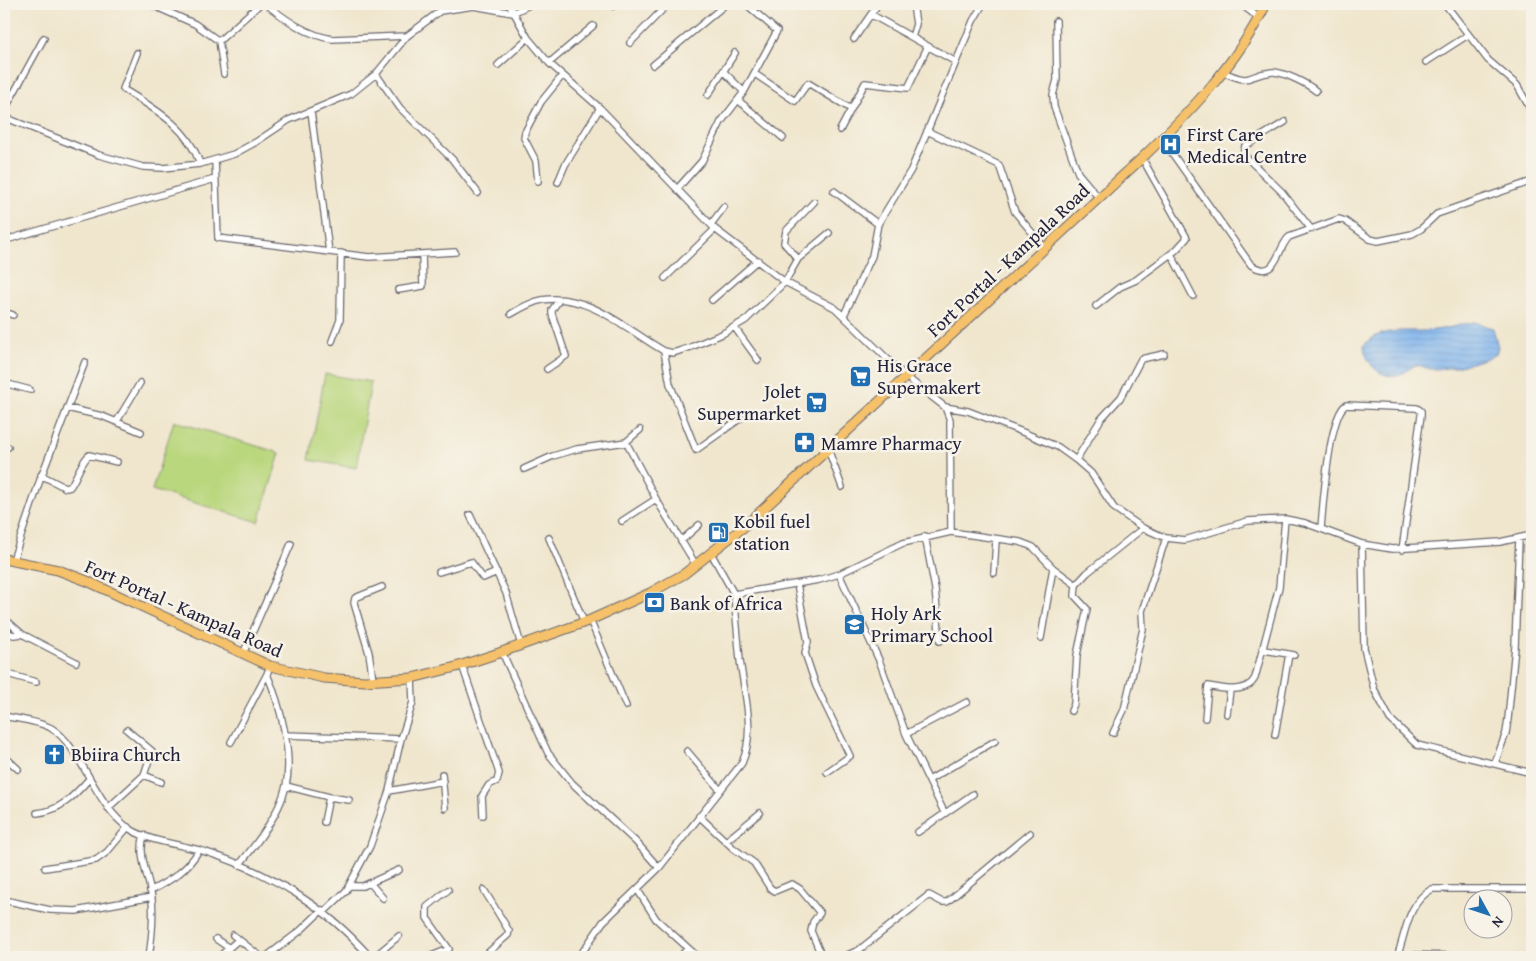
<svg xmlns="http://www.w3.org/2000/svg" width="1536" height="961" viewBox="0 0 1536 961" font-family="'Gentium Book Plus',serif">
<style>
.park{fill:#b9d77d;stroke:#6e7c5c}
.water{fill:url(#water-rules);stroke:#516b94}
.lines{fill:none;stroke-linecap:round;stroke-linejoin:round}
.street-casing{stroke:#6a676e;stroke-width:8}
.primary-casing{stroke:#6a676e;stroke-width:11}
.street{stroke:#fff;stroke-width:5.5}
.primary{stroke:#f5c16b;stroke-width:9}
.labels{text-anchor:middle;stroke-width:5;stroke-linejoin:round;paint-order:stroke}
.poi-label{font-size:19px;fill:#22223b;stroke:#f7f3e8;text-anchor:start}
.street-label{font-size:19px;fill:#22223b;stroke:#f7f3e8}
</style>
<defs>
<pattern id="water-rules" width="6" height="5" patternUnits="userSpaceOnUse" patternTransform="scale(1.25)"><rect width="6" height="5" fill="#80b4ed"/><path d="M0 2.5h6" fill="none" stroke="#6e9acc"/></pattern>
</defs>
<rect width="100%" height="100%" fill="#f7f3e8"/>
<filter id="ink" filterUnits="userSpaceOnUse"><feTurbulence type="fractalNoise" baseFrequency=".02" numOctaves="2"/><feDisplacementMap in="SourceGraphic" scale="10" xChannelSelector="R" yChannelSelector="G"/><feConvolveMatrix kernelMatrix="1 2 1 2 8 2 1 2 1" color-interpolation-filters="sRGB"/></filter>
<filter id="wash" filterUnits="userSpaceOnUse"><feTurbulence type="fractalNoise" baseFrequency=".0096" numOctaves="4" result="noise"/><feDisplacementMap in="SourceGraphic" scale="20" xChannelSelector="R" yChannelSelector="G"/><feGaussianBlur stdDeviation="1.12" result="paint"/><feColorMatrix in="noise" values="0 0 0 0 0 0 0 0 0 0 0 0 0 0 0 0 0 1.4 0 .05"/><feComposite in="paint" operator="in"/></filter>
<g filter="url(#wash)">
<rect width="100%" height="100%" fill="#f0e6cd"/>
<!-- park -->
<path class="park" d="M325,374L371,382L356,468L309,460Z
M174,421L280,453L259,522L152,490Z"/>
<!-- water -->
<path class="water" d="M1474,322L1493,328L1498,347L1496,354C1476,363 1454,369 1432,369C1426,369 1422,366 1418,365C1412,365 1408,370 1404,373C1384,383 1365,365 1364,345C1384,324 1410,334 1435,330C1448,329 1461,324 1474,322Z"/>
</g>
<g filter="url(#ink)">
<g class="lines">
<defs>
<path id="street" d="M150,4L195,24L219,41L260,4
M266,4C286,20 307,35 332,39L407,36
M509,4L528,38L549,63L600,108L715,229L785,282L835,308L905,376L945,407L968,411L1020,431L1058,447L1076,460L1091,473L1114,508L1143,528L1166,538L1185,540L1248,521L1285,519L1305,523L1362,544L1392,549L1500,542L1532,535
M611,4L613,6
M1241,4L1259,18
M1445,4L1488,60L1517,85L1532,112
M872,15L956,62
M1056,21L1057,80L1053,95L1054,107L1078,173L1099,198
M912,37L916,24L913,5
M854,39L878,4
M219,41L224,74
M630,43L668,4
M137,53L123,89C155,109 188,127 200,164
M1426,62L1468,35
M549,63L593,26
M498,65L528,38
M653,65L726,4
M723,71L744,92
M1223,72C1255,86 1244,75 1272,72C1282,71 1308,84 1316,91
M376,74L400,108L452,159L478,193
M755,74L795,101L808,83L851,109
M708,95L735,53
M739,101L783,138
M4,111L44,38
M311,111L329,252
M4,117L99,155L143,167L163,168L200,164L234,154L256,142L289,120L351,94L376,74L407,36L440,11L474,6L513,13L531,4
M1285,122L1245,146L1243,154L1282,192L1311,229
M840,130L865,83L908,88L928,46
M927,131L999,165L1015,212L1045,248
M1162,139L1251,265C1277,281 1276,250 1289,237L1339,219L1345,221L1370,239L1378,241L1412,234L1421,229L1437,214L1532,181
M215,160L218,238L369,257L455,252
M538,181L536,161L524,138L525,132L541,102L562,76
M558,182L565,165L600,108
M678,188L702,161L721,122L744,92L777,31L746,4
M834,191L878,224
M711,224L724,207
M4,247L6,240L215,179
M1171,254L1193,296
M798,259L784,243L786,231L814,202
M665,278L715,229
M398,290L423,286L422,254
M712,300L758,260
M1096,306L1120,287L1136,280L1176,250L1187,238L1142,158
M4,312L13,315
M511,314C521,308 531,302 542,300C588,292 627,330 664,351L673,353L691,347L722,334L746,320L785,282L798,259L829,233
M844,315L872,256L878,224L911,170L973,21L983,4
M735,328L758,360
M332,341L340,320L341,253
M664,351L670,384L696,450L741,418
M547,369L566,356L552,314V310L559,300
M4,383L30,390
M945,407L950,420L951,532
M67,408L102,416L141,432
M117,421L140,383
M626,442L656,499L696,565
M4,447H8
M828,449L842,487
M1076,460L1101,419L1121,397L1141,359L1164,354
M524,469L553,456L577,449L626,442L640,430
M41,475L66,488L70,487C77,477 80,464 89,455L117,462
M470,515L506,593L521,645
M622,521L656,499
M1321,528C1323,505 1329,415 1346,405L1417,408L1421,411V415L1402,550
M925,536L935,589L940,641
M549,538L584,622
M681,541L699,525
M1362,544L1364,648L1374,689L1390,719L1417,745L1532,773
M712,555L734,594L819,580L839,574L903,543L951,532L1020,542L1033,547L1053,568L1076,585
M13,560L40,480L85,362
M439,572L471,562L483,578L497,572
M994,573L996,540
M839,574L879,660L906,734L944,812
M797,584L808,642L805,653L816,686L850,756L827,772
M4,618L22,634L76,662
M590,620L626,706
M4,632L14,635L22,634
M1041,638L1053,568
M1264,650L1294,655
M502,652L548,753L572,783L636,842L659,868
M243,654L291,544
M462,665L499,773L497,781L489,785L482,796L483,815
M4,673L36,682
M373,680L369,653L354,603L355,598L382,587
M1071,711L1074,704L1077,655L1087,609L1075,596L1076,585L1087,573L1143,528
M1227,714L1230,690
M4,716C18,719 38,721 51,728C82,746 95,807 130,829C152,843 182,844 206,852C269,872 327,907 370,957
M1205,718L1208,686C1222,689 1247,694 1255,678L1279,587L1285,519
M1113,733L1124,710L1143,629L1142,611L1166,538
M906,734L967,702
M286,735L401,739
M1275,735L1289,654
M231,742L267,674
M687,751L720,790
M4,756L18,769
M1495,763L1506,733L1508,719L1515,647L1519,538
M442,774L445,808
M144,775L161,782
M929,780L995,741
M286,786L329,797L349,800
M389,791L443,781
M108,808L144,775L152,751L127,730
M37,813C60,811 74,796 89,779
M699,816L733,848L754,863L770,888L775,891L792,884L800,889L820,913L813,922L811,931L821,955L827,957
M324,822L329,797
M918,832L973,794
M144,835C137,858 150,877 152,900C154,920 152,937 149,957
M726,841L760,813
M239,865C257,843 279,815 286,786C293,753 280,704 267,674L270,666
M45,868L96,860L107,852L128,827
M370,883L383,898
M350,886H363L399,870
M637,889L656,919L698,957
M150,891C171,880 187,871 199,850
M4,900L50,910L76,911L152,897
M324,912L346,891L370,846L389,791L401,739L413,702L412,678
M233,935L261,957
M216,939L229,948
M583,952L589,957
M1398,955L1525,957
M219,957L238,940
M266,957L300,931L322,910
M360,957L365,951
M374,957L399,936
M429,957L449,949L427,918V907L448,890
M483,957L508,935L509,931L484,890
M579,957L603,922L659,868L742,763C756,731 744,693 740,660C738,638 736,616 734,594
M680,957L688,948
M843,957L859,950L929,895L942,902H947L1030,833
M1397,957C1406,933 1407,903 1432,889H1532"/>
<path id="primary" d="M4,559L58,570L87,581L270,666L324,678L365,681L412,678L456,667L502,652L588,621L650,593L684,574L745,526L1142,158C1190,112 1237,64 1266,4"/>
</defs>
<!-- street casing -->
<use href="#street" class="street-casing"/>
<!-- primary casing -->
<use href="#primary" class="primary-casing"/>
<!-- street -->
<use href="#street" class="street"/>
<!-- primary -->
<use href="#primary" class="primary"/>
</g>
</g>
<!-- icons -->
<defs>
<symbol id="hospital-square" viewBox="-11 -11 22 22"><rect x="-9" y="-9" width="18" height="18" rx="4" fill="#1f6fb2" stroke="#f7f3e8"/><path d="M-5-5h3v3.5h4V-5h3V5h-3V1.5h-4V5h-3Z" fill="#fff"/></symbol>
<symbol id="supermarket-square" viewBox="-11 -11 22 22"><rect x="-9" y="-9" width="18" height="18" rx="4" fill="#1f6fb2" stroke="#f7f3e8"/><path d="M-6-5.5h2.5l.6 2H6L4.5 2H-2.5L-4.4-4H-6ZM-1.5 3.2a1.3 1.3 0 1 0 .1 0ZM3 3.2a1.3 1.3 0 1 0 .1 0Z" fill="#fff"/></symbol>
<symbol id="pharmacy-square" viewBox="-11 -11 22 22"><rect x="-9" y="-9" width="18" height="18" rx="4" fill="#1f6fb2" stroke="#f7f3e8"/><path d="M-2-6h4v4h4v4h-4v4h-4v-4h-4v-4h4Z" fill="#fff"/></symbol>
<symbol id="fuel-square" viewBox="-11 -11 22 22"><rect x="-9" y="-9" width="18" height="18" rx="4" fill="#1f6fb2" stroke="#f7f3e8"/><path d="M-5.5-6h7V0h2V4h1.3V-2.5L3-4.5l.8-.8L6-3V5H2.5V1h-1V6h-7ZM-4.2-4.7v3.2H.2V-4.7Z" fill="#fff"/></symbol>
<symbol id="bank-square" viewBox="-11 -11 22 22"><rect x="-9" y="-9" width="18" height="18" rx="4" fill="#1f6fb2" stroke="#f7f3e8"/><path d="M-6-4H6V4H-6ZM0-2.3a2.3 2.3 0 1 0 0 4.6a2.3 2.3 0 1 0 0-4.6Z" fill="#fff"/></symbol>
<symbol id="school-square" viewBox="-11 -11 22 22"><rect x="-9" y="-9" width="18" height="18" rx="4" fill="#1f6fb2" stroke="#f7f3e8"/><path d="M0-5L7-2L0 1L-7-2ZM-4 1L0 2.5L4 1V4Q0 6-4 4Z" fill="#fff"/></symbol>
<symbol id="church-square" viewBox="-11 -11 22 22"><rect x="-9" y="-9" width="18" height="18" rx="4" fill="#1f6fb2" stroke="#f7f3e8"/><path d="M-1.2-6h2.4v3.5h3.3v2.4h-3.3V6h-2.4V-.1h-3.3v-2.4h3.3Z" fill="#fff"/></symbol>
</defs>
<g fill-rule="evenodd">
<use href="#hospital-square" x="1158" y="132" width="25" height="25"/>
<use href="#supermarket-square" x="848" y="364" width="25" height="25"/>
<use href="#supermarket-square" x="804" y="390" width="25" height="25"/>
<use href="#pharmacy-square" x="792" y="430" width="25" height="25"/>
<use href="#fuel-square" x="706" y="520" width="25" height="25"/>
<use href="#bank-square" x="642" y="590" width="25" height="25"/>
<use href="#school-square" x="842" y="612" width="25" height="25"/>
<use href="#church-square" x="42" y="742" width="25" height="25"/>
</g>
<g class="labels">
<!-- poi labels -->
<g class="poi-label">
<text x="1187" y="141">First Care<tspan x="1187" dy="22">Medical Centre</tspan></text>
<text x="877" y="372">His Grace<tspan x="877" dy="22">Supermakert</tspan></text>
<text x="801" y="398" text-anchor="end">Jolet<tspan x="801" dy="22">Supermarket</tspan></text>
<text x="821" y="450">Mamre Pharmacy</text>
<text x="734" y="528">Kobil fuel<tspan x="734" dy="22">station</tspan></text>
<text x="670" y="610">Bank of Africa</text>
<text x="871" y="620">Holy Ark<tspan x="871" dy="22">Primary School</tspan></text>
<text x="71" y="761">Bbiira Church</text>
</g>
<!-- street labels -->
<g class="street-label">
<text transform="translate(1008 260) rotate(-43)" y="7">Fort Portal - Kampala Road</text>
<text transform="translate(184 608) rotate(24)" y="7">Fort Portal - Kampala Road</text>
</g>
</g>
<!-- margin -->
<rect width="1536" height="961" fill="none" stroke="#f7f3e8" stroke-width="20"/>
<!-- north arrow -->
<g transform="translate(1488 914) rotate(130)"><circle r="24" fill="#f7f3e8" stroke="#a29fa3"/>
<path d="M0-4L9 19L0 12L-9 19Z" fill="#1f6fb2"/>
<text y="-8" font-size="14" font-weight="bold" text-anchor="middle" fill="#22223b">N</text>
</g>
</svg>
